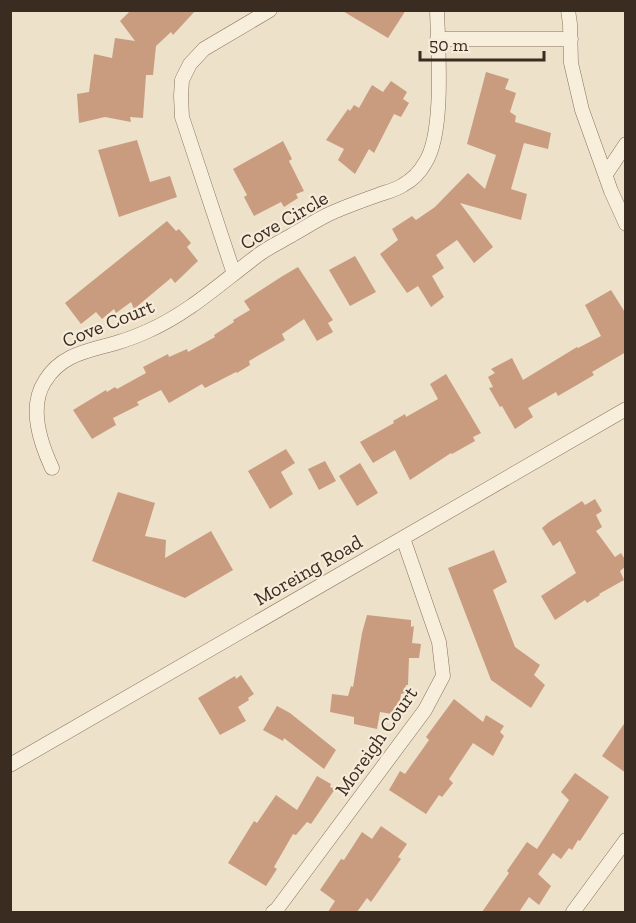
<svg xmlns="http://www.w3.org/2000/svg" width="636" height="923" viewBox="0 0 636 923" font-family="'Zilla Slab',serif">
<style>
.building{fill:#c99c80}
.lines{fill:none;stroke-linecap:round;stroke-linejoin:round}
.minor-casing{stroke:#89735e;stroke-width:15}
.minor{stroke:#f8eedc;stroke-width:14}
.labels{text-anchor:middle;stroke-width:4.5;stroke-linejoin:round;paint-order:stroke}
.street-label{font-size:20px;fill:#3a2c21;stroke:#f5ebd8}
</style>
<rect width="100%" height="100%" fill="#ede1c9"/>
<!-- building -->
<path class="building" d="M131,10H196L173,35L171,32L156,46L153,75H146L143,118L130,117L131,122L105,117L79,123L77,94L89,92L94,54L112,58L115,38L135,41L120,21Z
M341,10H406L388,38Z
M486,72L509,79L505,89L516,93L510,112L516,116L515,122L551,133L548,149L524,143L511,189L527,194L521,220L460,203L493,247L474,263L457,240L436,255L444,268L432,276L444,297L431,307L418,286L407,293L380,254L398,240L392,229L412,216L416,220L435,207L468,173L485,189L496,155L467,144Z
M391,81L407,92L403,99L409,103L401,117L394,114L374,153L369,149L355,174L338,160L344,149L326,140L348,109L350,111L354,105L359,108L372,85L383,92Z
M137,140L150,182L170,176L177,197L119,217L98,150Z
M283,141L292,159L289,161L304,191L296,194L298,198L284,207L281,202L254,216L244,197L247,195L233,169Z
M167,221L176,231L179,229L191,243L187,247L198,261L175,283L171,278L134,309L131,302L116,313L114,309L102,319L96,312L81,324L65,303Z
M355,256L376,292L350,306L329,270Z
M298,267L333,320L328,323L333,332L317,341L304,319L282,334L285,340L249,361L250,365L237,373L236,372L205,388L202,384L169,403L161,390L137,402L139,405L113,418L116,425L92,439L73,410L106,390L107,392L115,387L117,389L146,373L143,367L168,354L169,357L187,349L188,352L215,337L214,335L234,322L233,320L250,310L244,301L281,277Z
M611,290L626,314V352L592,372L594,375L558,396L556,392L528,408L533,417L515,429L502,406L500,407L489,388L493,387L488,377L495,373L491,369L512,358L523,380L577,347L578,348L601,336L585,305Z
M446,374L481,433L473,437L475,441L452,454L451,453L410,480L395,450L373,463L360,442L394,423L393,421L405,414L406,417L438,399L430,384Z
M286,449L295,463L281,472L293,494L270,509L248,471Z
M325,461L336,481L319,490L308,469Z
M360,463L378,493L357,506L339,476Z
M118,492L155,503L145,536L166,540L165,558L211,531L233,570L185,598L92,561Z
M595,499L602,511L596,515L602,527L596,531L615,557L621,553L626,561V566L620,571L624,580L599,594L600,595L587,603L585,600L555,620L541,596L576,573L560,541L553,546L542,528L549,522L582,501L585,505Z
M494,550L507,582L493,590L515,647L540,665L534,675L545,685L531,708L491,680L448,568Z
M367,615L411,620V627L414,626L412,643L421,644L419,658H409L408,685H406L405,693L401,694L398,715L380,712L377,729L354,724V717L330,712L332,694L348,696L351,686L353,687L362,633Z
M241,675L254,694L248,698L249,700L238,707L246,721L220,735L198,698L235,676L236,679Z
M454,699L483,722L486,715L504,726L500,732L504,736L493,756L473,743L449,779L453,783L442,797L439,795L426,814L389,790L400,771L405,774L429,740L426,737Z
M277,706L290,713L336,750L324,769L284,738L283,741L263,730Z
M626,721V773L602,756Z
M575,773L609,797L580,841L578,840L572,850L569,848L561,859L553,853L538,874L551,886L539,905L529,897L519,912H482L509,873L507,871L527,842L537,849L569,800L561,792Z
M317,776L331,784L330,787L335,789L311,824L307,822L296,835L293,834L274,867L277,869L266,886L228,863L254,821L257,823L276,795L297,810Z
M381,826L407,844L398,857L401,859L371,902L367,898L357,912H328L335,901L320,890L341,859L344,860L362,832L372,839Z"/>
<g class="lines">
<defs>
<path id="minor" d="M568,10L570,24L571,63L582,110L611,191L626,224
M437,39H571
M606,174L626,144
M234,274L182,117L181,96L182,80L190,64L204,49L270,10
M52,468C40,442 28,407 45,381C62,353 90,351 119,342C129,339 139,335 148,331C189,313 222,282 257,256C267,248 280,242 292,235C303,229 315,221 327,215C344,207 361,201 378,195C386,192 396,190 403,185C412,180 420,172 425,163C445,133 438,47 437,10
M10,765L626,409
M273,912L277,909L425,710L443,676L439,642L403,538
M573,912L626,840"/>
</defs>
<!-- minor casing -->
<use href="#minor" class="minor-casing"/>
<!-- minor -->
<use href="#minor" class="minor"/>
</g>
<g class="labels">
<!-- street labels -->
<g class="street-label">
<text transform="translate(284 220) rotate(-30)" y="7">Cove Circle</text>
<text transform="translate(108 323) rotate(-22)" y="7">Cove Court</text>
<text transform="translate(308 570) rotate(-30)" y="7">Moreing Road</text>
<text transform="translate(376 741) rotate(-55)" y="7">Moreigh Court</text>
</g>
</g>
<!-- border -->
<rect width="636" height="923" fill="none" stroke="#3a2c21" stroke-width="24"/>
<!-- scale -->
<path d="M420 51v9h124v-9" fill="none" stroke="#3a2c21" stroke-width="3"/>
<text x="429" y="51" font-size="18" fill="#3a2c21" stroke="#f5ebd8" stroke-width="4.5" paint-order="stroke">50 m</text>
</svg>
